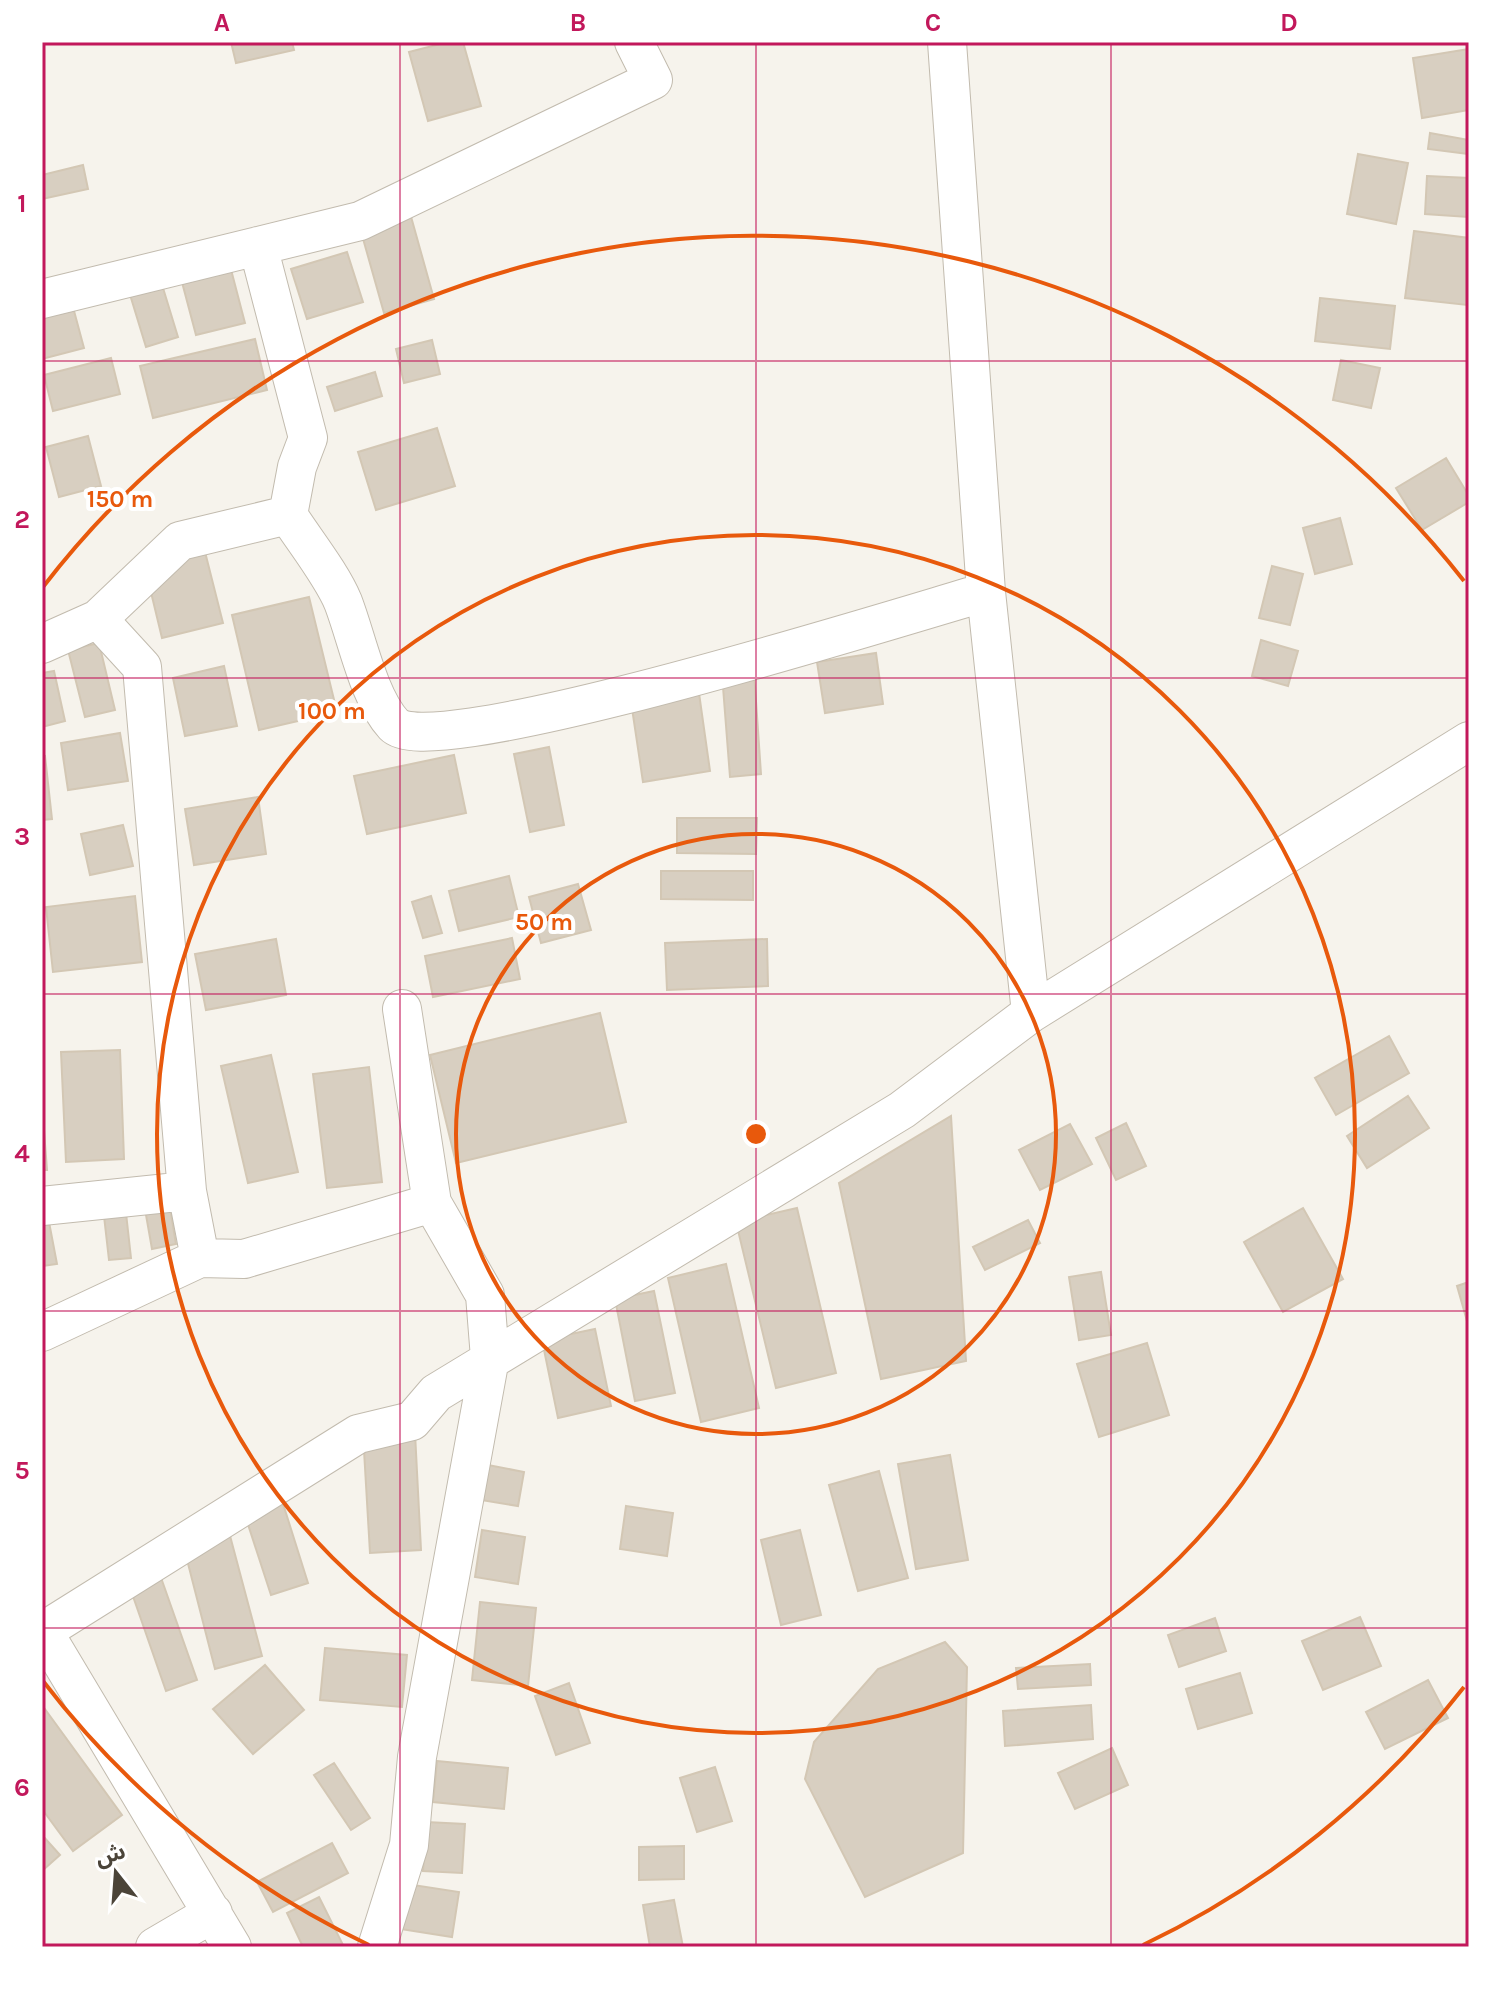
<svg xmlns="http://www.w3.org/2000/svg" width="1511" height="1989" viewBox="0 0 1511 1989" font-family="Karla,'Noto Sans Arabic',sans-serif">
<style>
.building{fill:#d8cfc1;stroke:#d3c7b4;stroke-width:2}
.lines{fill:none;stroke-linecap:round;stroke-linejoin:round}
.minor-casing{stroke:#c2bbae;stroke-width:40}
.minor{stroke:#fff;stroke-width:38}
.grid{fill:none;stroke:#c2185b;stroke-width:2;stroke-opacity:0.55}
.ring{fill:none;stroke:#e8590c;stroke-width:4}
.centre{fill:#e8590c;stroke:#fff;stroke-width:4}
.ring-label{font-size:24px;text-anchor:middle;font-weight:bold;fill:#e8590c;stroke:#fff;stroke-width:8;stroke-linejoin:round;paint-order:stroke}
.neatline{fill:none;stroke:#c2185b;stroke-width:3}
.grid-label{font-size:26px;text-anchor:middle;font-weight:bold;fill:#c2185b}
</style>
<rect width="100%" height="100%" fill="#f6f3ec"/>
<!-- building -->
<path class="building" d="M231,42H292L294,50L236,63Z
M448,42H463L481,106L428,121L409,52Z
M1469,49V110L1422,118L1413,58Z
M1430,133L1469,140V154L1428,149Z
M1358,154L1408,163L1396,224L1347,214Z
M83,165L88,189L42,199V175Z
M1427,176L1469,178L1468,217L1425,214Z
M410,213L434,299L384,313L360,228Z
M1414,231L1469,238L1467,305L1405,298Z
M223,239L245,323L196,335L174,252Z
M347,252L363,302L307,319L291,269Z
M156,265L178,337L146,347L124,275Z
M70,296L84,348L42,359V304Z
M1320,298L1395,306L1390,349L1315,341Z
M255,339L267,390L153,418L140,366Z
M432,340L440,374L404,383L396,349Z
M111,358L120,394L53,411L44,375Z
M1341,360L1380,368L1371,408L1333,400Z
M375,372L382,396L335,411L327,387Z
M437,428L455,486L376,510L358,452Z
M88,436L101,486L59,497L46,447Z
M1446,458L1469,496V502L1422,530L1396,488Z
M1340,518L1352,564L1315,574L1303,528Z
M203,544L223,623L162,638L143,559Z
M1272,566L1303,574L1290,625L1259,618Z
M309,597L337,712L259,730L232,615Z
M1261,640L1298,651L1288,686L1252,676Z
M99,643L115,710L85,717L68,650Z
M876,653L883,704L825,713L817,662Z
M224,666L237,726L185,736L173,678Z
M54,671L65,721L42,727V673Z
M754,672L761,774L730,777L722,674Z
M697,679L710,771L643,782L629,688Z
M120,733L128,781L68,790L61,743Z
M549,747L564,825L530,832L514,754Z
M454,755L466,813L367,834L354,776Z
M45,756L52,819L42,820V757Z
M258,797L266,854L194,865L185,809Z
M677,818H757L756,854L677,853Z
M123,825L133,866L90,875L81,834Z
M661,871H753V900L661,899Z
M509,876L519,917L459,931L449,891Z
M578,884L591,930L541,943L529,897Z
M135,896L142,962L53,972L46,907Z
M431,896L442,933L423,938L412,902Z
M512,938L520,979L433,997L425,956Z
M276,939L286,995L206,1010L195,954Z
M767,939L768,986L667,990L665,943Z
M600,1013L626,1122L456,1163L430,1055Z
M1389,1036L1409,1073L1336,1115L1315,1078Z
M120,1050L124,1159L66,1162L61,1052Z
M271,1055L298,1172L248,1183L221,1066Z
M369,1067L382,1182L327,1188L313,1074Z
M1408,1096L1429,1128L1367,1168L1347,1136Z
M42,1104L47,1170H42Z
M951,1116L966,1361L881,1379L839,1183Z
M1126,1123L1146,1166L1116,1180L1096,1138Z
M1070,1124L1092,1164L1040,1190L1019,1150Z
M167,1189L176,1244L152,1249L142,1192Z
M42,1201H45L57,1264L42,1266Z
M125,1204L131,1258L109,1260L103,1207Z
M797,1208L836,1373L776,1388L736,1222Z
M1303,1208L1343,1279L1283,1312L1244,1242Z
M1028,1220L1040,1243L985,1270L973,1247Z
M726,1264L759,1408L701,1422L668,1278Z
M1101,1272L1111,1335L1079,1340L1069,1277Z
M1469,1282V1328L1457,1286Z
M654,1291L675,1393L635,1401L615,1299Z
M595,1329L611,1406L558,1418L542,1340Z
M1147,1343L1169,1415L1099,1437L1077,1364Z
M414,1413L421,1550L370,1553L362,1416Z
M950,1455L968,1560L916,1569L898,1464Z
M488,1465L524,1472L518,1506L481,1500Z
M879,1471L908,1578L858,1591L829,1485Z
M279,1491L308,1583L271,1595L241,1503Z
M626,1506L673,1513L667,1556L620,1549Z
M482,1530L525,1537L518,1584L475,1577Z
M800,1530L821,1615L781,1625L761,1540Z
M229,1532L262,1656L215,1669L183,1544Z
M159,1572L197,1680L166,1691L128,1582Z
M480,1602L536,1608L528,1686L472,1680Z
M1360,1617L1381,1666L1323,1690L1302,1641Z
M1215,1618L1226,1651L1179,1667L1168,1635Z
M945,1642L967,1667L963,1853L865,1897L805,1779L814,1742L878,1669Z
M325,1648L407,1655L402,1707L320,1700Z
M1090,1664L1091,1685L1018,1689L1016,1668Z
M265,1665L304,1710L253,1754L213,1709Z
M1240,1673L1252,1713L1198,1729L1186,1689Z
M1428,1680L1448,1718L1385,1749L1366,1712Z
M569,1683L590,1743L556,1755L535,1696Z
M42,1705L122,1815L73,1851L42,1809Z
M1091,1705L1093,1739L1005,1746L1003,1711Z
M1112,1748L1128,1785L1075,1809L1058,1773Z
M437,1761L508,1768L504,1809L433,1802Z
M334,1763L370,1818L351,1830L314,1775Z
M715,1767L732,1821L697,1832L680,1778Z
M426,1822L465,1824L462,1873L423,1871Z
M42,1835L60,1855L42,1871Z
M332,1843L348,1873L273,1912L257,1882Z
M684,1846V1879L639,1880V1847Z
M400,1883L459,1892L452,1937L394,1928Z
M319,1897L344,1947H303L287,1913Z
M674,1900L683,1947H650L643,1905Z"/>
<g class="lines">
<defs>
<path id="minor" d="M947,42L986,592
M42,299L360,221L653,80L634,42
M288,515C304,540 332,575 343,602C357,638 368,697 394,725C432,765 912,613 986,592L1031,1013
M98,619L142,667L187,1191L200,1258
M42,644L98,619L180,541L288,515L297,467L308,438L258,246
M42,1206L187,1191
M42,1332L200,1258L244,1259L432,1203
M43,1631L232,1947
M42,1632L358,1434L412,1421L436,1393L902,1110L1031,1013L1469,741
M155,1947L213,1913
M377,1947L409,1845L417,1757L490,1358L485,1295L432,1203L402,1009"/>
</defs>
<!-- minor casing -->
<use href="#minor" class="minor-casing"/>
<!-- minor -->
<use href="#minor" class="minor"/>
</g>
<!-- grid -->
<path class="grid" d="M400,42V1947M756,42V1947M1111,42V1947M42,361H1469M42,678H1469M42,994H1469M42,1311H1469M42,1628H1469"/>
<!-- distance rings -->
<g class="ring">
<circle cx="756" cy="1134" r="300"/>
<circle cx="756" cy="1134" r="599"/>
<path d="M1464 1687A899 899 0 0 1 1143 1945M369 1945A899 899 0 0 1 43 1681M43 587A899 899 0 0 1 1464 581"/>
</g>
<circle cx="756" cy="1134" r="12" class="centre"/>
<g class="ring-label">
<text x="120" y="507">150 m</text>
<text x="332" y="719">100 m</text>
<text x="544" y="930">50 m</text>
</g>
<!-- border -->
<rect width="1511" height="1989" fill="none" stroke="#ffffff" stroke-width="88"/>
<!-- north arrow -->
<g transform="translate(116 1873) rotate(343)" stroke="#ffffff" stroke-width="6" paint-order="stroke">
<path d="M0-6L14 30L0 20L-14 30Z" fill="#4b4439"/>
<text y="-12" font-size="22" font-weight="bold" text-anchor="middle" fill="#4b4439">ش</text>
</g>
<rect x="44" y="44" width="1423" height="1901" class="neatline"/>
<g class="grid-label">
<text x="222" y="31">A</text>
<text x="578" y="31">B</text>
<text x="933" y="31">C</text>
<text x="1289" y="31">D</text>
<text x="22" y="212">1</text>
<text x="22" y="528">2</text>
<text x="22" y="845">3</text>
<text x="22" y="1162">4</text>
<text x="22" y="1479">5</text>
<text x="22" y="1796">6</text>
</g>
</svg>
